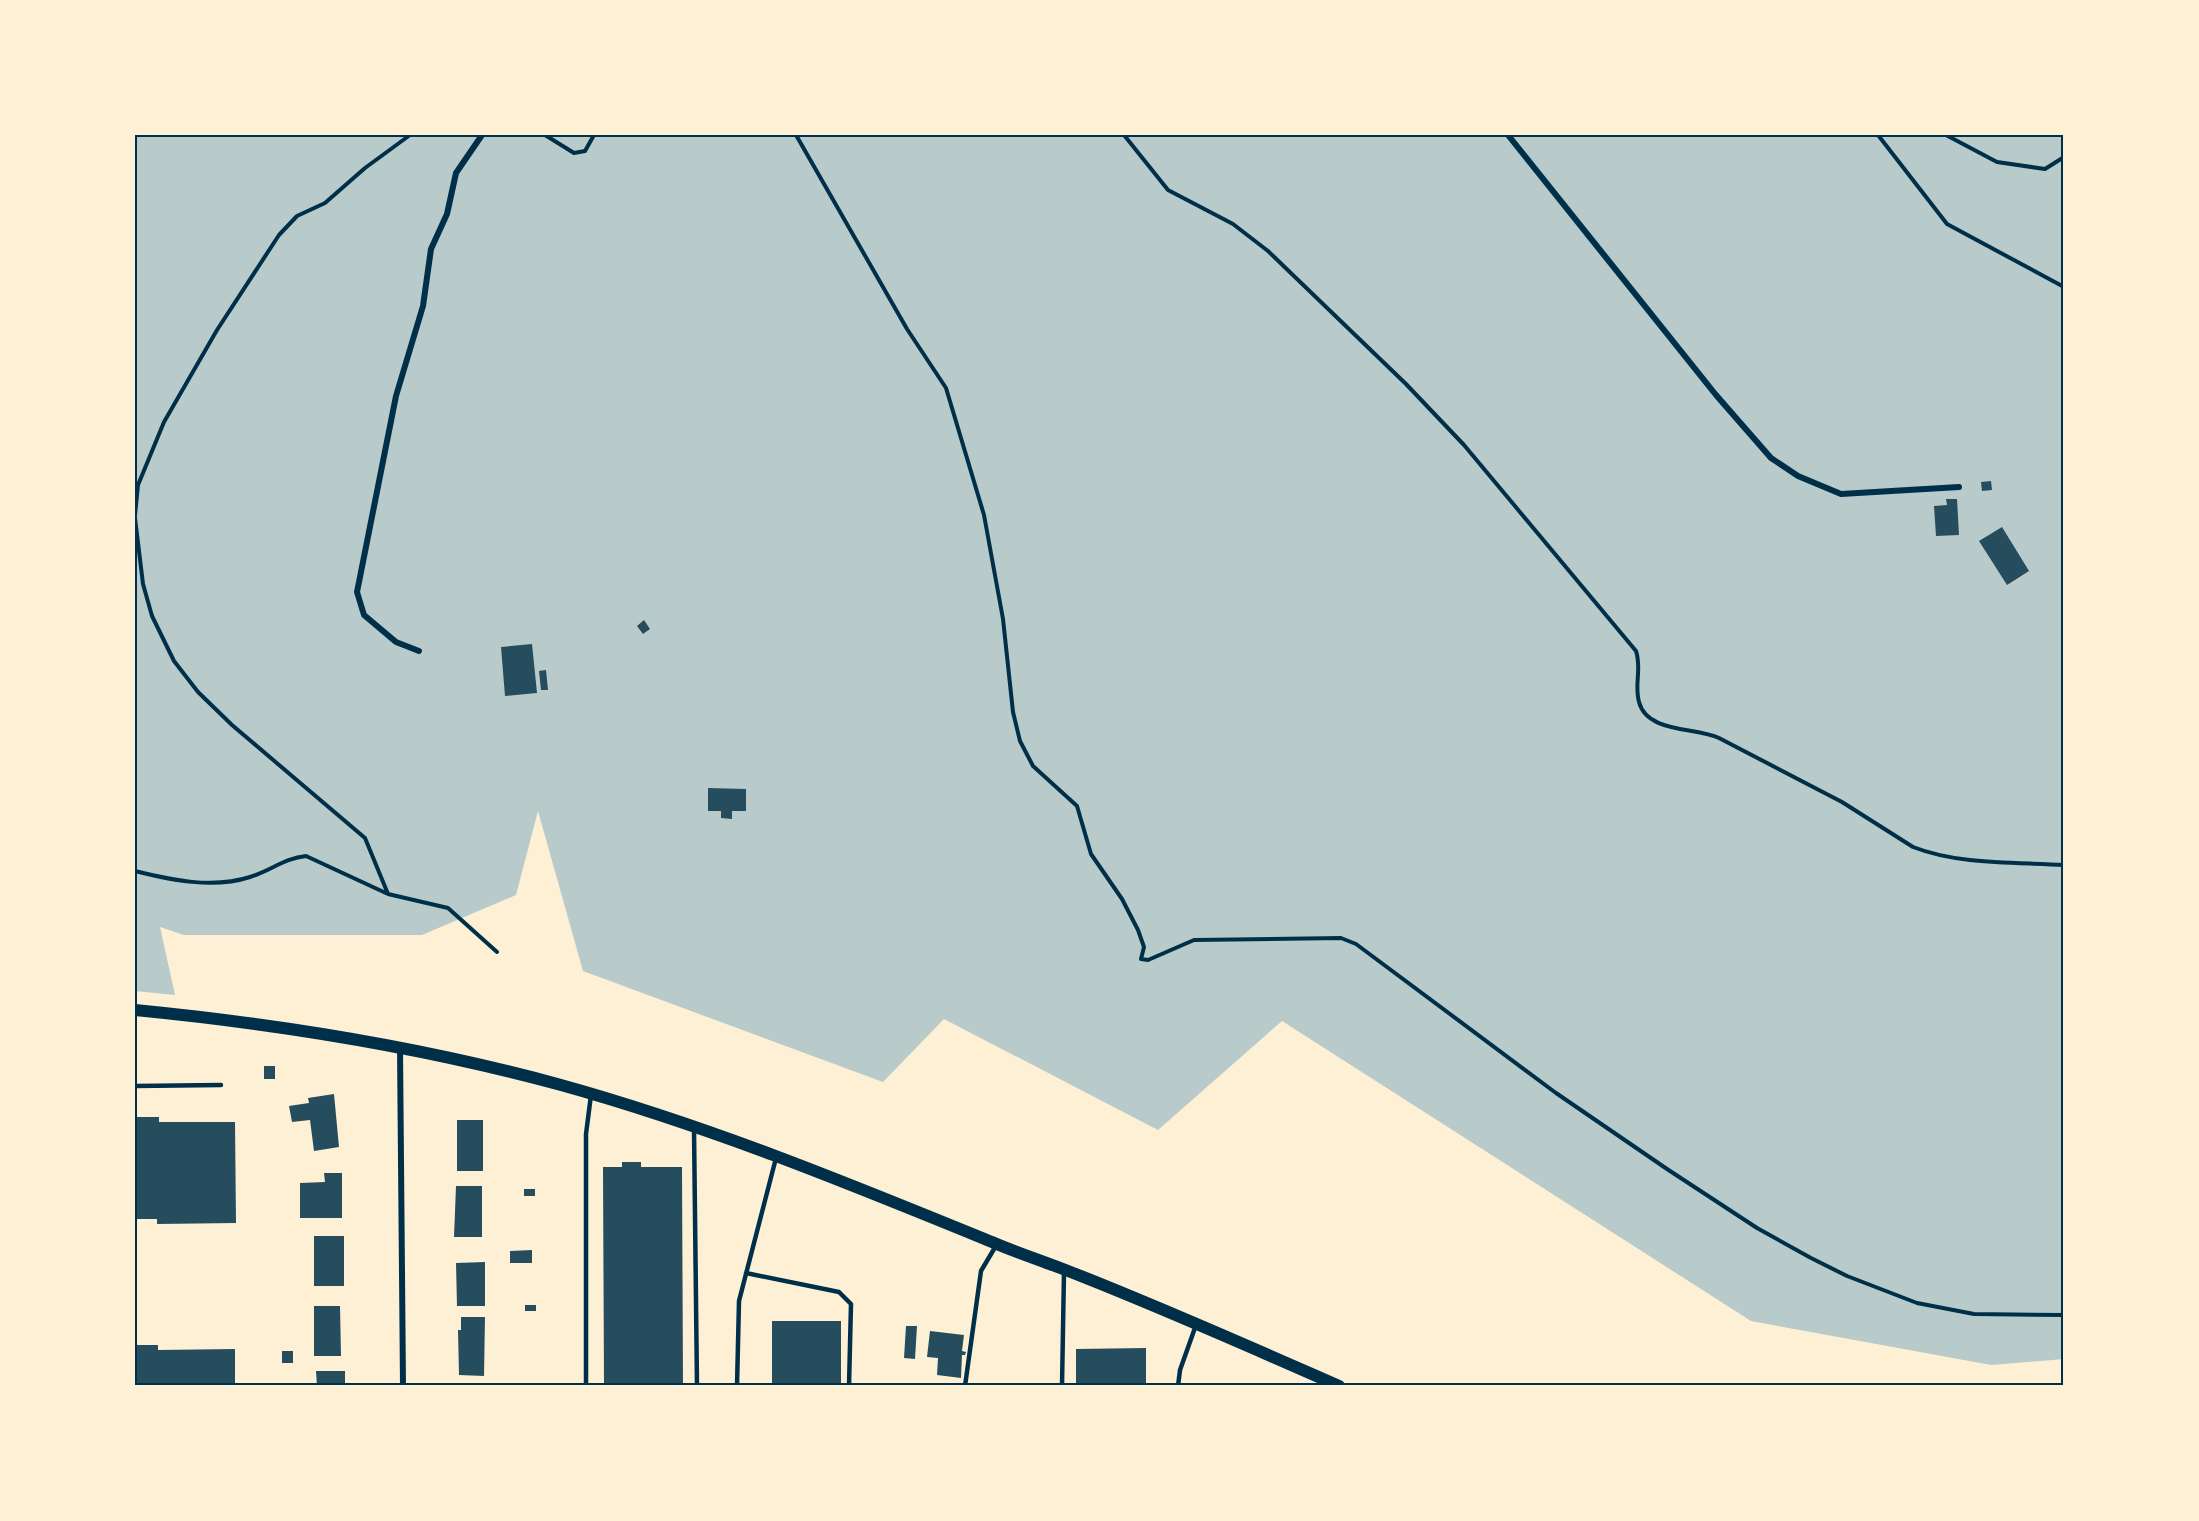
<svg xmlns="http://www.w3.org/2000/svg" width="2199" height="1521" viewBox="0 0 2199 1521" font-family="'Titillium Web',sans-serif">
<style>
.green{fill:#b9caca}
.building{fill:#264d5e}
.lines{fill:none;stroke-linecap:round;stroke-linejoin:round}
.path{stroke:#003049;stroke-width:4}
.service{stroke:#003049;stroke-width:4.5}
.minor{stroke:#003049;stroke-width:6}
.secondary{stroke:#003049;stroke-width:12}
.neatline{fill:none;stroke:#003049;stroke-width:2}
</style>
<rect width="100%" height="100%" fill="#fdf0d5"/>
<!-- green -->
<path class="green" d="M135,135H2064V1359L1991,1365L1751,1321L1282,1021L1158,1130L944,1019L883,1082L583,971L538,811L516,895L422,935H184L160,927L175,995L135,991Z"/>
<!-- building -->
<path class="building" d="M1991,481L1992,490L1982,491L1981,482Z
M1946,499H1957L1959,535L1936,536L1934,506L1947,505Z
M2002,527L2029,571L2007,585L1979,541Z
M644,620L650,629L643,634L637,626Z
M532,644L537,693L505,696L501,647Z
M546,670L548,690H541L539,671Z
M708,788L746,789V811H732V819L721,818V811H708Z
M264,1066H275V1079H264Z
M334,1094L339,1147L314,1151L310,1120L292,1122L289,1106L309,1103L308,1098Z
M135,1117H159V1122H235L236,1223L157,1224V1219H135Z
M457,1120H483V1171H457Z
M622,1162H641V1167H682L683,1386H604L603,1167H622Z
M324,1173H342V1218H300V1183L325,1182Z
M456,1186H482V1237H454Z
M524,1189H535V1196H524Z
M314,1236H344V1286H314Z
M532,1250V1263H510V1251Z
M485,1262V1306H457L456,1263Z
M525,1305H536V1311H525Z
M314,1306H340L341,1356H314Z
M461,1317H485L484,1376L459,1375L458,1330H461Z
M772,1321H841V1386H772Z
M906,1326H917L915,1359L904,1358Z
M930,1331L964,1335L962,1351L966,1352L965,1355H962L961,1378L937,1375L938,1358L927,1357Z
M135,1345H158V1350L235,1349V1386H135Z
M1146,1348V1386H1076V1349Z
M282,1351H293V1363H282Z
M316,1371H345V1386H317Z"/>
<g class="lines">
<!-- path -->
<path class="path" d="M545,135L574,153L585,151L594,135
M796,135L907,329L946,388L984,515L1003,619L1013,712L1020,741L1033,766L1077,806L1091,854L1122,899L1138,930L1144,947L1141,959L1148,960L1194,940L1341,938L1356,944L1556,1093L1667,1169L1757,1228L1811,1258L1847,1276L1917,1303L1974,1314L2064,1315
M1124,135L1168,190L1233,224L1268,251L1406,384L1464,445L1636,651C1642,669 1634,684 1639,702C1647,733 1695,727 1719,738L1842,802L1913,847C1959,865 2015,862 2064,865
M1878,135L1947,224L2064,287
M1946,135L1997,162L2045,169L2064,157
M135,515L138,485L164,422L217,330L279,235L297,216L325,203L365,168L410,135
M135,518L143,584L152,616L174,661L198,692L232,725L365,838L388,894
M135,871C171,880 213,889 250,877C270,871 285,858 306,856L388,894L448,908L497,952"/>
<!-- service -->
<path class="service" d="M135,1086L221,1085
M694,1129L697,1386
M746,1273L839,1292L851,1304L849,1386
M586,1386V1134L591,1095
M737,1386L739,1301L776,1158
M965,1386L981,1271L997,1244
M1062,1386L1064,1272
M1178,1386L1180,1370L1196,1325"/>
<!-- minor -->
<path class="minor" d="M1508,135L1716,395L1771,458L1798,476L1841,494L1959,487
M419,651L396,642L364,615L357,592L396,396L423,306L431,249L447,214L456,173L482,135
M400,1048L403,1386"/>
<!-- secondary -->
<path class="secondary" d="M135,1010C278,1024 422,1047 561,1085C709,1126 850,1184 992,1242C1015,1252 1040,1260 1063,1269C1156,1305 1248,1346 1339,1386"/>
</g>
<!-- border -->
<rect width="2199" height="1521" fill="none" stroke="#fdf0d5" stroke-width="273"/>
<rect x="136" y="136" width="1926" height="1248" class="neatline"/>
</svg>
